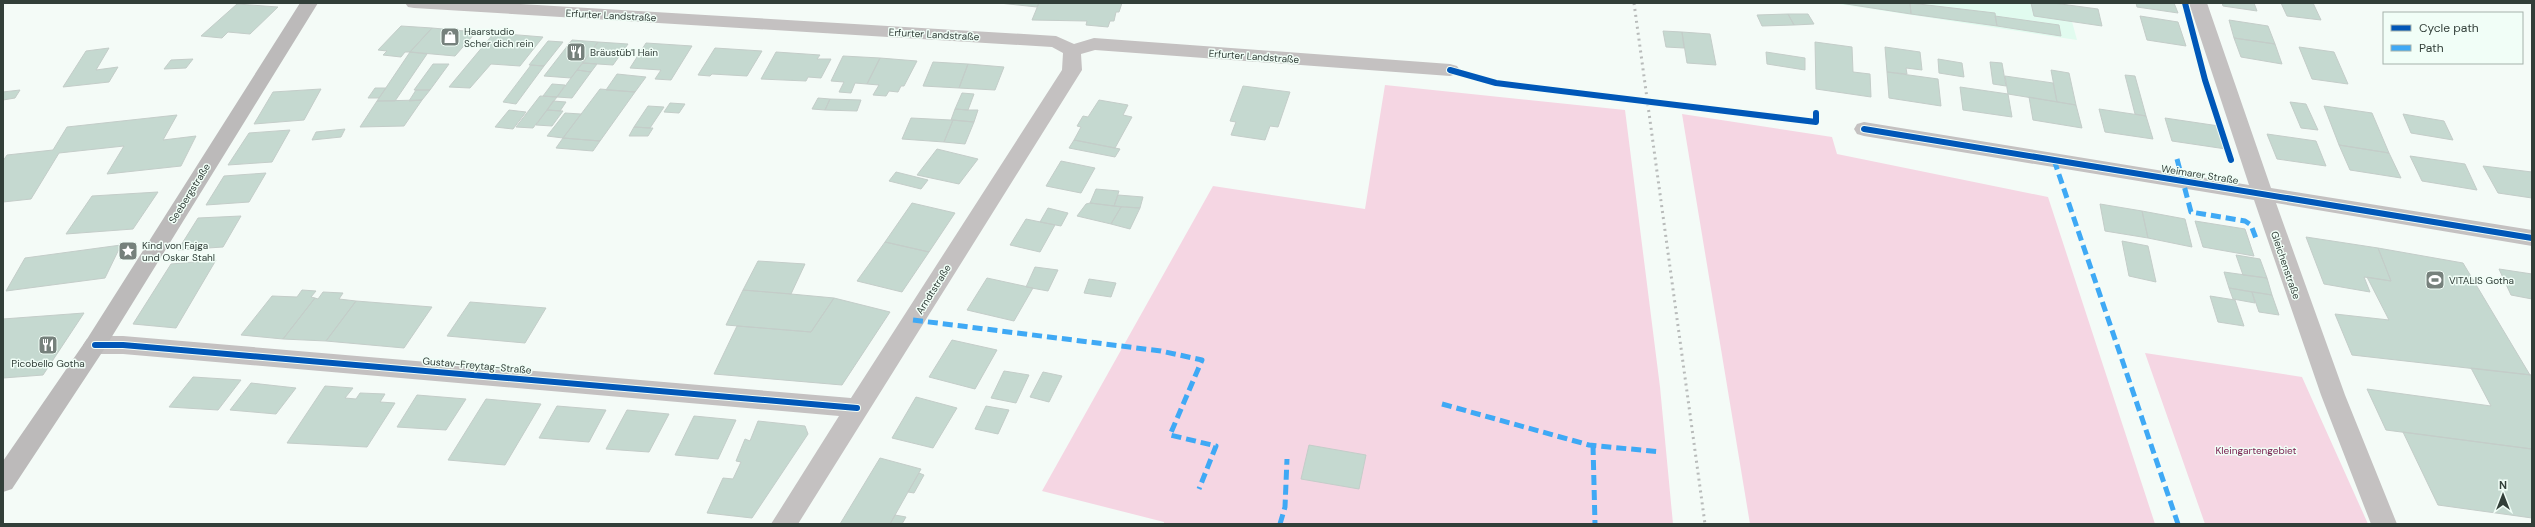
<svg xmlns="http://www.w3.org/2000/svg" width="2535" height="527" viewBox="0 0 2535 527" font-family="'DM Sans',sans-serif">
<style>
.built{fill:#e1fbef}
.green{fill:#f5d6e3}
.building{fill:#c5d9d0;stroke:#c4cdc9}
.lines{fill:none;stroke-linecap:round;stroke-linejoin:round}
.minor{fill:#c4c1c1;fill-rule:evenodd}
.major{fill:#bcbaba;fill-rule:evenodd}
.rail{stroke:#b8bbba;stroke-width:3;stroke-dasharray:2 4;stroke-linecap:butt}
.quiet{stroke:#3fa9f5;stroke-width:5;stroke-dasharray:10 5;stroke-linecap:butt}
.cycleway-casing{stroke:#f1fef7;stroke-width:8}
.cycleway{stroke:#0057b8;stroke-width:6}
.labels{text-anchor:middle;stroke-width:3;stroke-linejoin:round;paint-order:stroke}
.street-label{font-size:10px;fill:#323f39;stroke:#f1fef7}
.poi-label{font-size:10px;fill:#323f39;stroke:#f1fef7;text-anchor:start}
.park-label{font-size:10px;fill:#771d4d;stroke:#f1fef7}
</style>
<rect width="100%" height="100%" fill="#f4fbf7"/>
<!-- built -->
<path class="built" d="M1832,3H2067L2077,40Z"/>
<!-- green -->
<path class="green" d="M1385,85L1625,110L1660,387L1673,524H1164V522L1042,491L1213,186L1365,209Z
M1682,114L1832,137L1837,154L2048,197L2155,524H1750Z
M2145,353L2302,377L2368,524H2205Z"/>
<!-- building -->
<path class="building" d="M999,3H1039L1037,7Z
M1039,3H1122L1119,12H1116L1114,21H1110L1108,27L1086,25L1087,21L1032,20Z
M1910,3L1995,13L1997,26L1911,14Z
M1910,3L1911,14L1840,3Z
M2031,3H2053L2098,9L2102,26L2034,16Z
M2136,3H2174L2178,13L2137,7Z
M2222,3H2254L2257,11L2223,6Z
M2281,3H2313L2321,20L2287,16Z
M237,4L278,7L250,34L228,32L222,38L201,36Z
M1788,14H1808L1814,24L1794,25Z
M1788,14L1794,25L1762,26L1757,15Z
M1995,16L2059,25L2061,36L1997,26Z
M2140,16L2178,22L2186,46L2147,40Z
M2229,20L2268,26L2275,44L2234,38Z
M401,26L432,28L410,52H405L401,57L383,55L387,51L378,50Z
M432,28L476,32L455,56L410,52Z
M1663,31L1682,32L1684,48L1666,47Z
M1682,32L1710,34L1716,65L1687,63Z
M494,33L543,37L520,66L491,64L470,88L449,87Z
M2234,38L2275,44L2282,64L2241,57Z
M572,40L598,42L571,78L544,76Z
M548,41L563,42L544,66L529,65Z
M598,42L628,44L613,65L583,63Z
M1815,42L1852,47L1853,72L1870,74L1871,97L1816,89Z
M646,43L692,46L671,80L655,79L661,70L630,68Z
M1885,47L1920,52L1922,70L1906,68L1907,74L1887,72Z
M2299,47L2334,52L2348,84L2312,79Z
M109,48L96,70L118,67L109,82L63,87L86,51Z
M715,48L762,51L747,76L712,74L710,76L698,75Z
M410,52L427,54L395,101H377Z
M776,52L820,55L817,59H831L821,78L808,77L806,81L761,79Z
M1766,52L1805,58V70L1767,64Z
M843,56L880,58L867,84L855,83L851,93L839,92L844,82L831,81Z
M880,58L917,61L904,86H901L898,92L889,91L886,96L873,95L879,85L867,84Z
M193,59L186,68L164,69L171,60Z
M1938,59L1962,63L1964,77L1939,73Z
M933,62L968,64L959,88L923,86Z
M1990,62L2002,63L2006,86L1993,84Z
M583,63L597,64L591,72L577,70Z
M433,64H449L430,90H414Z
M968,64L1004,67L995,90L959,88Z
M531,65L544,66L516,104L503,102Z
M577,70L591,72L572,98L557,97Z
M2051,70L2069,73L2076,105L2057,102Z
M1887,72L1938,79L1941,106L1889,98Z
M617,74L646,77L635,92L606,90Z
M2125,75L2135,76L2146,116L2135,114Z
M2005,76L2053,83L2057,102L2008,94Z
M552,84L565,85L557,97L543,96Z
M1243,86L1290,92L1278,127L1270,126L1265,140L1231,135L1236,122L1230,121Z
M1960,87L2008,94L2012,117L1963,110Z
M375,88H386L379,98H368Z
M321,89L304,120L254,124L273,92Z
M600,89L635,92L600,141L563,138Z
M20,90L15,98L3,100V92Z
M416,90H430L422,100L409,101Z
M962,93L974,94L968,110L955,109Z
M540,96L557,97L533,128L516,127Z
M2029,97L2076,105L2082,128L2033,120Z
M818,98L830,99L825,110L812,109Z
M830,99L861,100L857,111L825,110Z
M422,100L404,126L360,127L377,101Z
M1099,100L1128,105L1123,115L1132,117L1115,148L1074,140L1081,127L1077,126L1083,116L1088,117Z
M553,101L566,102L560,111L547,110Z
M2290,102L2306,104L2318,130L2301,128Z
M670,103L685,104L679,113L664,112Z
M648,106L664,107L650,128L634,127Z
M2324,106L2372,113L2389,153L2339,145Z
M955,109L968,110H978L974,122L951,120Z
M2099,109L2146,116L2153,139L2105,132Z
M509,110L526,112L513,129L495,127Z
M547,110L563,111L552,126L536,125Z
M565,113L581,114L563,138L547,136Z
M2403,114L2444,121L2453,140L2411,133Z
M177,115L163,140L196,136L181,166L107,174L124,146L59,153L31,199L3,202V161L7,155L53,150L67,127Z
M911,118L951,120H953L944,142L902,139Z
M2165,118L2219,126L2226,149L2172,141Z
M953,120L974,122L965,144L944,142Z
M634,127L650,128H653L648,136H629Z
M345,129L341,137L312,140L316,132Z
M290,130L272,162L228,165L249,133Z
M2267,134L2316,141L2326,166L2277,159Z
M563,138L600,141L593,151L556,148Z
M1074,140L1115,148L1120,149L1115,157L1069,148Z
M2339,145L2389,153L2401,178L2350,170Z
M937,149L978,159L959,184L917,175Z
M2410,156L2465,164L2477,190L2422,181Z
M1061,161L1095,168L1081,193L1046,186Z
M2483,166L2532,172V198L2498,193Z
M896,172L928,180L921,189L889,181Z
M266,173L249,202L206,205L224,176Z
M1096,189L1119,191L1114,206L1090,203Z
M158,192L133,229L66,234L92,196Z
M1118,195L1143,197L1140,208L1114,206Z
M912,203L955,213L929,252L885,242Z
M1090,203L1114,206L1121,207L1111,224L1077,216L1086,204Z
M2100,204L2142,211L2148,238L2105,231Z
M1121,207L1140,208L1130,229L1111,224Z
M1048,208L1068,213L1061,226L1040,222Z
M2142,211L2185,219L2192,247L2148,238Z
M241,216L223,247L178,250L198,218Z
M1026,219L1055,225L1040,252L1010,245Z
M2195,221L2245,229L2254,256L2203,247Z
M2306,237L2378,248L2391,281L2364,277L2370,292L2324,284Z
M2122,241L2148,246L2156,282L2129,276Z
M885,242L929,252L902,292L857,281Z
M121,245L105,278L6,291L25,258Z
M2378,248L2463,263L2530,375L2352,355L2335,314L2389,320L2367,277L2391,281Z
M2236,255L2260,259L2267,278L2243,275Z
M216,260L176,328L133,324L171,264Z
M758,261L805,264L791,294L743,290Z
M1035,267L1058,270L1048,291L1026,287Z
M2499,269L2532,274V299L2511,295Z
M2224,272L2267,278L2272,295L2229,288Z
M987,278L1033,288L1014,321L967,310Z
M1089,279L1116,283L1111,297L1084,293Z
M2229,288L2252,292L2255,303L2233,299Z
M302,290L316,291L311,297L315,298L283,339L241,335L272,296L297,297Z
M743,290L791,294L834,298L811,332L726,325Z
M323,292L343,293L339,299L356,301L326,341L283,339L315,298L318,299Z
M2252,292L2272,295L2279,315L2259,312Z
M2210,296L2235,300L2244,326L2218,322Z
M834,298L890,312L842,385L714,374L737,326L811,332Z
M356,301L432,307L404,348L326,341Z
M470,302L546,308L525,343L447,336Z
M84,313L43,375L3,378V319Z
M952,340L997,350L975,389L929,377Z
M2471,368L2532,375V449L2386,430L2367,389L2491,406Z
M1004,371L1029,375L1016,403L991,398Z
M1043,372L1062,376L1049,402L1030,397Z
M193,377L241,380L218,410L169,407Z
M251,383L296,388L276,414L230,410Z
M325,386L353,388L345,398L356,399L360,393L385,394L380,402L395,403L367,447L287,443Z
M417,395L466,399L446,430L397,427Z
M916,397L957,408L933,448L892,438Z
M486,399L541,404L505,465L448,460Z
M557,406L606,410L589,442L539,438Z
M986,406L1009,410L998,434L975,429Z
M627,410L669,414L649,452L606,449Z
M694,416L736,420L718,459L675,455Z
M758,421L805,426L808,434L752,518L707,513L723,478L733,479L741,462L736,461L745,439L750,441Z
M2403,432L2532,449V518L2438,505Z
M1309,445L1366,455L1359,489L1301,479Z
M880,458L921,469L890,524H840Z
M919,473L924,475L914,493L908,492Z
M895,515L906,517L902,524H890Z"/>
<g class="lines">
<!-- minor -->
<path class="minor" d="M405,3H504L1056,36L1074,44L1094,38L1450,64L1457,66L1460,70L1457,74L1450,76L1095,50L1081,54L1082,70L798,524H771L839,416L123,354H95L87,351L83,345L87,339L95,336H123L851,398L1062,70L1063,53L1052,47L414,8L408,7Z
M2189,3H2207L2271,188L2532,230V246L2276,203L2345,395L2397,524H2371L2321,395L2254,200L1864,136L1857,134L1854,129L1857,124L1864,122L2249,185Z"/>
<!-- major -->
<path class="major" d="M300,3H318L103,351L12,489L3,492V461L87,339Z"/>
<!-- rail -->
<path class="rail" d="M1634,3L1705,524"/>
<!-- quiet -->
<path class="quiet" d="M2177,159L2191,212L2245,221L2251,225L2257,241
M2054,160L2178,524
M913,320L1161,351L1202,360L1170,435L1216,446L1199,489
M1442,404L1589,445L1661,452
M1593,445L1595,524
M1280,524L1285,507L1287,459"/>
<defs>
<path id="cycleway" d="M2185,3L2205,80L2231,160
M1450,70L1496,83L1816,122V113
M1864,129L2532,238
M95,345H123L857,408"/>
</defs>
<!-- cycleway casing -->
<use href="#cycleway" class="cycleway-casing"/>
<!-- cycleway -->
<use href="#cycleway" class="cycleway"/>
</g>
<!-- icons -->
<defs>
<symbol id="shop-square" viewBox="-11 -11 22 22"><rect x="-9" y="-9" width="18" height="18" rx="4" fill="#76817c" stroke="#f1fef7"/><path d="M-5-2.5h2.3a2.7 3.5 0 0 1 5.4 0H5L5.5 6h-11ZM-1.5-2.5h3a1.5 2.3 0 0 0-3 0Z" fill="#fff"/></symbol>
<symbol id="restaurant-square" viewBox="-11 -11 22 22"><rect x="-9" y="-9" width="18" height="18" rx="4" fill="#76817c" stroke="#f1fef7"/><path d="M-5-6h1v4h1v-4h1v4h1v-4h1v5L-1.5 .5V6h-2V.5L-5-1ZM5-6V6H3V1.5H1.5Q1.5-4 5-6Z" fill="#fff"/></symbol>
<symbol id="sight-square" viewBox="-11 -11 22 22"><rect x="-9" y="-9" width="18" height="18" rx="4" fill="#76817c" stroke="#f1fef7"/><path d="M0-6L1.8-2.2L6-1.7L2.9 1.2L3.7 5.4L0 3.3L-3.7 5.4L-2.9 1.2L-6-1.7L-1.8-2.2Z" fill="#fff"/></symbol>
<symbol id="stadium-square" viewBox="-11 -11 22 22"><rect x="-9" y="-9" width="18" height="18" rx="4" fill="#76817c" stroke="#f1fef7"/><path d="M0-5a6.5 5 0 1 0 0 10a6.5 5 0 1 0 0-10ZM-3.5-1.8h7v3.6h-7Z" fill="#fff"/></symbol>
</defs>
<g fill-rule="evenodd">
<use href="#shop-square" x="439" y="26" width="22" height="22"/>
<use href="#restaurant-square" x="565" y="41" width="22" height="22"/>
<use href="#sight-square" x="117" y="240" width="22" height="22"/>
<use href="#stadium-square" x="2424" y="269" width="22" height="22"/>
<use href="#restaurant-square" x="37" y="334" width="22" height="22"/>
</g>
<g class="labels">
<!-- street labels -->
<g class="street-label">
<text transform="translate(611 15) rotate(3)" y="4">Erfurter Landstraße</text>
<text transform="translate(934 34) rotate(3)" y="4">Erfurter Landstraße</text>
<text transform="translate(1254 56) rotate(4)" y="4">Erfurter Landstraße</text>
<text transform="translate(2200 174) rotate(9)" y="4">Weimarer Straße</text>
<text transform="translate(189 193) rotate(-58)" y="4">Seebergstraße</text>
<text transform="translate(2286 265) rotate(71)" y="4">Gleichenstraße</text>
<text transform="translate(933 289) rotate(-58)" y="4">Arndtstraße</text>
<text transform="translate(477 365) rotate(5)" y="4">Gustav-Freytag-Straße</text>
</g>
<!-- poi labels -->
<g class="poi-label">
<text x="464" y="35">Haarstudio<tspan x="464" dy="12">Scher dich rein</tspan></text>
<text x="590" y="56">Bräustüb'l Hain</text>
<text x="142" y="249">Kind von Fajga<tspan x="142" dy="12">und Oskar Stahl</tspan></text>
<text x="2449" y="284">VITALIS Gotha</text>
<text x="48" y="367" text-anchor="middle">Picobello Gotha</text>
</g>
<!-- park labels -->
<g class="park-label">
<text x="2256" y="454">Kleingartengebiet</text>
</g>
</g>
<!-- border -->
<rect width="2535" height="527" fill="none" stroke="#323f39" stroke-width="8"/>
<!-- legend -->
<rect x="2383" y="12" width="140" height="52" fill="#f1fef7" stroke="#a5b2ab"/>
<rect x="2391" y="25" width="20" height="6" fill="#0057b8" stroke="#a5b2ab"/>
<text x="2419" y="32" font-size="12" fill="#323f39">Cycle path</text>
<rect x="2391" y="45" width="20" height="6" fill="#3fa9f5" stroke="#a5b2ab"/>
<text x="2419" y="52" font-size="12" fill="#323f39">Path</text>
<!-- north arrow -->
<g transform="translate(2503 495)" stroke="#f1fef7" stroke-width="3" paint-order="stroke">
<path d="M0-3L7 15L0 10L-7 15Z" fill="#323f39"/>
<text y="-6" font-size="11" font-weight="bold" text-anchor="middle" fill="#323f39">N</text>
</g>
</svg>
